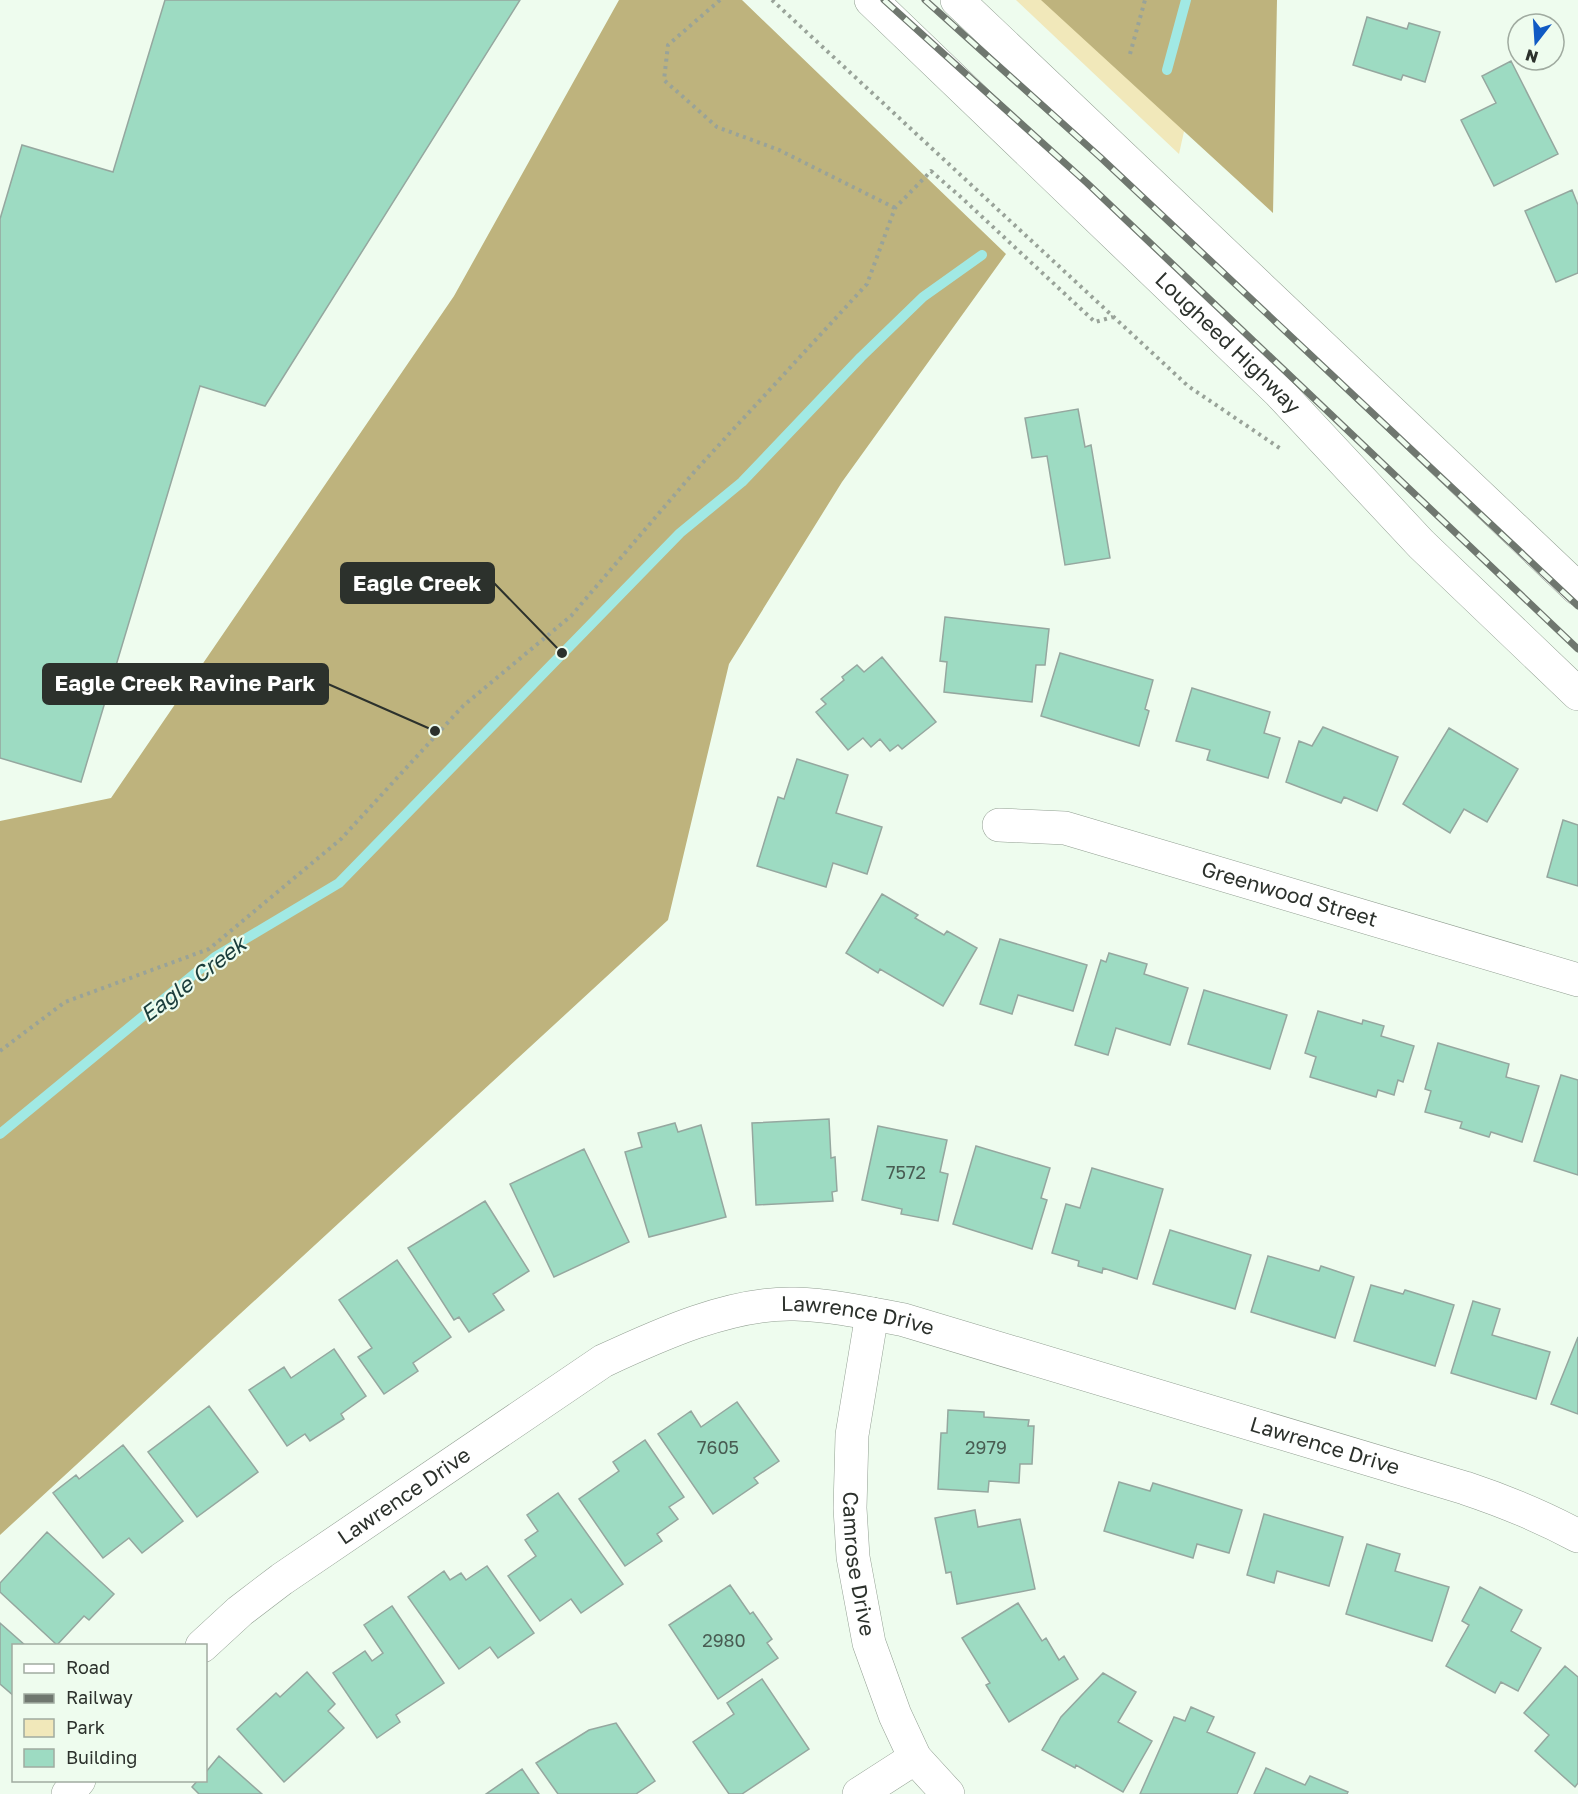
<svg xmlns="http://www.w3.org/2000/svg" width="1578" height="1794" viewBox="0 0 1578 1794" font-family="'Golos Text',sans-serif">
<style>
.green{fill:#f1e8ba}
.forest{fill:#beb37d}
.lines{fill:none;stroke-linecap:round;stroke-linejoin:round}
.stream{stroke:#a1e9e4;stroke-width:10}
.building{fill:#9ddbc2;stroke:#95a79f;stroke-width:1.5}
.minor-casing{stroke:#929f92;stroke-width:34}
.major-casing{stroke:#929f92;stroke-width:34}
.path{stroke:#99a399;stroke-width:4;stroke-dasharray:3 4.5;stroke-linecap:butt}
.minor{stroke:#fff;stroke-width:33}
.major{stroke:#fff;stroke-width:33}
.rail-casing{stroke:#6f776f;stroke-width:7}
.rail{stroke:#eefcee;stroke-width:4.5;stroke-dasharray:14;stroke-linecap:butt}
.labels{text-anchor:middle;stroke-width:4.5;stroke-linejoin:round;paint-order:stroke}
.number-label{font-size:18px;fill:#485c52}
.street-label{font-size:21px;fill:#2c312c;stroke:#eefcee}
.water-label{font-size:22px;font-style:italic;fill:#1a3d3b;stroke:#eefcee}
.leader{fill:none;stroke:#2c312c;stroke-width:2}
.callout-dot{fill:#2c312c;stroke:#eefcee;stroke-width:2}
.callout{fill:#2c312c;stroke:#2c312c;stroke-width:2}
.callout-label{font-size:22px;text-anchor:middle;font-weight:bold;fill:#fff}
</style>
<rect width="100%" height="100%" fill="#eefcee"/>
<!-- green -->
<path class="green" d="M1016,0H1213L1179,154Z"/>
<!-- forest -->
<path class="forest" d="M619,0H742L1006,254L842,482L729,664L668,920L0,1535V821L111,798L454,296Z
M1041,0H1277L1273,213Z"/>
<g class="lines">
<!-- stream -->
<path class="stream" d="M1167,70L1186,0
M0,1134L215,957L339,883L680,533L742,482L861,357L923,297L982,255"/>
</g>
<!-- building -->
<path class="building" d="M165,0H520L265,406L200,386L81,782L0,758V219L22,145L113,172Z
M1367,17L1407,29L1409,23L1440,32L1425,82L1403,75L1401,80L1353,65Z
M1511,61L1558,154L1494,186L1461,120L1496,103L1482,76Z
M1572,190L1578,205V273L1556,282L1525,211Z
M1078,409L1085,447L1091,445L1110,558L1065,565L1047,456L1032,458L1025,418Z
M945,617L1049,629L1045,665H1036L1032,702L944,692L947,662L940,661Z
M1060,653L1153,680L1145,709L1149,711L1139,746L1041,716Z
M882,657L936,722L902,749L898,745L890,751L880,739L871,747L863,738L848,750L816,712L826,704L821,699L844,680L842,677L857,665L864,672Z
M1192,688L1270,712L1264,733L1280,738L1268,778L1207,760L1210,750L1176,741Z
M1323,727L1398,757L1377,811L1344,797L1341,803L1286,782L1299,741L1312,746Z
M1449,728L1518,769L1487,822L1464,809L1450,833L1403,804Z
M797,759L848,775L836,813L882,827L867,874L833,863L826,887L757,866L778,797L784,799Z
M1563,820L1578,825V886L1547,877Z
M882,894L918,915L915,918L944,935L947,931L977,948L943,1006L880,969L878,973L846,953Z
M1000,939L1087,965L1073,1011L1018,995L1012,1014L980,1004Z
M1109,953L1147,964L1144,974L1188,988L1170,1045L1116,1028L1108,1055L1075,1045L1101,960L1106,962Z
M1204,990L1287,1015L1270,1069L1188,1044Z
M1318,1011L1362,1024L1363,1020L1384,1026L1381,1036L1414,1046L1403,1082L1398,1080L1394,1095L1378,1090L1376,1097L1310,1077L1316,1057L1305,1053Z
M1438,1043L1509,1064L1506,1077L1539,1086L1522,1142L1491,1132L1489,1137L1460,1128L1462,1122L1425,1112L1431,1091L1425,1089Z
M1561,1075L1578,1080V1175L1534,1161Z
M829,1119L831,1158L835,1157L837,1191L832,1192L833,1201L756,1205L752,1123Z
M675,1123L678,1132L701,1125L726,1217L649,1237L625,1152L642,1147L638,1133Z
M878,1126L947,1140L940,1172L948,1174L938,1221L901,1214L902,1209L862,1200Z
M976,1146L1050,1168L1041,1198L1047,1200L1032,1249L953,1224Z
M584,1149L629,1242L554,1277L510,1184Z
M1092,1168L1163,1189L1137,1279L1103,1268L1102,1273L1078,1266L1079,1261L1052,1253L1066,1204L1080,1208Z
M485,1201L529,1271L493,1294L504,1310L469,1332L459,1317L454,1320L408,1248Z
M1170,1230L1251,1255L1235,1309L1153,1284Z
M1268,1256L1319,1271L1321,1266L1354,1277L1335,1338L1251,1312Z
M397,1260L451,1337L413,1363L418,1371L384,1394L358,1357L372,1348L339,1300Z
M1371,1285L1403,1294L1405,1290L1454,1305L1435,1366L1354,1341Z
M1473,1301L1500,1309L1492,1335L1550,1352L1536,1399L1451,1373Z
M1578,1337V1414L1551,1404Z
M334,1349L366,1396L341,1414L344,1419L310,1441L305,1434L287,1446L249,1390L284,1367L291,1378Z
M737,1402L779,1461L754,1478L758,1483L713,1514L658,1434L691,1411L701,1427Z
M209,1406L258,1472L197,1517L148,1452Z
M948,1410L984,1412V1417L1029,1420L1028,1426H1034L1032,1464H1020L1019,1483L989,1481L988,1492L938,1489L941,1433H947Z
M645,1440L684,1497L669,1507L678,1519L657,1534L662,1541L625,1566L579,1499L619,1471L613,1462Z
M123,1445L183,1521L142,1553L129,1538L103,1558L53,1493L76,1475L79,1479Z
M1119,1482L1150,1491L1153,1483L1242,1510L1229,1553L1197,1544L1193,1558L1104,1531Z
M558,1493L623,1584L581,1613L571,1599L540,1621L508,1576L536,1556L525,1540L538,1531L527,1515Z
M975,1510L978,1527L1020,1519L1035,1589L957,1604L951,1572L946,1573L935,1518Z
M1264,1514L1343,1537L1329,1586L1277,1571L1274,1583L1247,1575Z
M47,1532L114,1594L89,1620L84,1616L57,1645L0,1592V1583Z
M1367,1544L1400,1554L1395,1571L1449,1587L1432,1641L1346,1614Z
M487,1566L534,1633L498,1658L490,1647L459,1669L408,1597L444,1571L450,1580L461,1573L466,1580Z
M730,1585L750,1614L753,1612L772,1639L767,1643L778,1658L718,1699L669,1625Z
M1480,1587L1522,1610L1511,1631L1541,1648L1518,1691L1501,1682L1495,1693L1446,1666L1469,1625L1462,1621Z
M1018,1603L1042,1641L1046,1638L1059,1660L1064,1656L1078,1679L1009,1722L986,1685L990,1683L962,1638Z
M392,1606L444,1683L396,1715L400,1722L377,1738L333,1673L365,1651L372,1661L383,1653L364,1625Z
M0,1623L26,1646H14V1696L0,1684Z
M1565,1666L1578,1677V1783L1575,1787L1535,1751L1549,1735L1524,1713Z
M307,1672L335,1704L328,1711L344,1728L284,1782L237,1729L276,1693L280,1697Z
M1103,1673L1136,1692L1118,1722L1152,1741L1123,1792L1076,1765L1075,1768L1042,1750L1061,1717Z
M762,1679L809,1749L742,1794H729L693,1742L734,1714L727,1703Z
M1191,1707L1214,1717L1207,1732L1255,1753L1237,1794H1140L1174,1717L1185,1721Z
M616,1723L655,1781L636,1794H558L536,1763L589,1730Z
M219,1756L262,1794H199L192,1787L198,1780H206V1772Z
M1266,1768L1305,1785L1310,1776L1348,1792L1347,1794H1254Z
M522,1769L539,1794H486Z"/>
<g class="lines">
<defs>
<g id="minor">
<path id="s1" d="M999,825L1065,828L1578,980"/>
<path id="s2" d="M872,1314L852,1435L850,1508L853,1557L869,1643L895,1715L915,1758L948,1794"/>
<path id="s3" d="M202,1646L240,1611L282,1579L603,1361C659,1335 731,1302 795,1304C832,1305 868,1313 904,1320L1465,1488C1504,1501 1541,1516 1578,1536"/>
<path d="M68,1794L79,1780"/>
<path d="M859,1794L915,1758"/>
</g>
<g id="major">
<path id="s4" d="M871,0L1278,391L1421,544L1578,694"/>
<path d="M957,0L1578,589"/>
</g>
</defs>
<!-- minor casing -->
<use href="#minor" class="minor-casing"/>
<!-- major casing -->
<use href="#major" class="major-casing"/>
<!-- path -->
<path class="path" d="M720,0L668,45L664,80L717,127L779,150L895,208
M772,0L1188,386L1281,449
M1130,54L1145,0
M0,1051L65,1002L209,949L341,839L463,706L571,616L695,471L867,284L895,208L931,171L963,199L1095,322L1113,317"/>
<!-- minor -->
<use href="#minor" class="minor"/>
<!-- major -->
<use href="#major" class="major"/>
<defs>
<path id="rail" d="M884,0L1087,183L1578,649
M925,0L1100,157L1578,606"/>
</defs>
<!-- rail casing -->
<use href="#rail" class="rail-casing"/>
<!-- rail -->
<use href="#rail" class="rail"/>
</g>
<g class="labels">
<!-- number labels -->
<g class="number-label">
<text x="906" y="1179">7572</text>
<text x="718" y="1454">7605</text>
<text x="986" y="1454">2979</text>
<text x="724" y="1647">2980</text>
</g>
<!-- street labels -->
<g class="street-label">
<text dy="7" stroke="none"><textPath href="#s4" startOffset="495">Lougheed Highway</textPath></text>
<text dy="7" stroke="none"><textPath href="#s1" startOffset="300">Greenwood Street</textPath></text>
<text dy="7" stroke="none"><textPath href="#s3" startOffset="758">Lawrence Drive</textPath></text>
<text dy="7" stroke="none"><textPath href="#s3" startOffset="1244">Lawrence Drive</textPath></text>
<text dy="7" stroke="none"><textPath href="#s3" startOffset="252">Lawrence Drive</textPath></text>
<text dy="7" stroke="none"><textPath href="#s2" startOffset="252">Camrose Drive</textPath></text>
</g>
<!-- water labels -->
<g class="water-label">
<text transform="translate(193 979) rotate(-37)" y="8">Eagle Creek</text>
</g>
</g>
<!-- callouts -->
<path class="leader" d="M562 653L494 583M435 731L328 684"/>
<g class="callout-dot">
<circle cx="562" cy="653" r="6"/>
<circle cx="435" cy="731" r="6"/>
</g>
<g class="callout">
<rect x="341" y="563" width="153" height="40" rx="6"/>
<rect x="43" y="664" width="285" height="40" rx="6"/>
</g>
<g class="callout-label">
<text x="417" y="591">Eagle Creek</text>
<text x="185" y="691">Eagle Creek Ravine Park</text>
</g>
<!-- legend -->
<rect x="12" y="1644" width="195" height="138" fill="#eefcee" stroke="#a0aba0" stroke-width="1.5"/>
<rect x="24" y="1664" width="30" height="9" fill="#ffffff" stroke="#a0aba0" stroke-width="1.5"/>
<text x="66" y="1674" font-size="18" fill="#2c312c">Road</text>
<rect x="24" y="1694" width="30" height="9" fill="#6f776f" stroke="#a0aba0" stroke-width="1.5"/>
<text x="66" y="1704" font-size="18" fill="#2c312c">Railway</text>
<rect x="24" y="1719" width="30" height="18" fill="#f1e8ba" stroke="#a0aba0" stroke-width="1.5"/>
<text x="66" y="1734" font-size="18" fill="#2c312c">Park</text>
<rect x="24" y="1749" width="30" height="18" fill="#9ddbc2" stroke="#a0aba0" stroke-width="1.5"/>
<text x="66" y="1764" font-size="18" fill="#2c312c">Building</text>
<!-- north arrow -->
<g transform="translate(1536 42) rotate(197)"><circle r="28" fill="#eefcee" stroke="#a0aba0" stroke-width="1.5"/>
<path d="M0-4.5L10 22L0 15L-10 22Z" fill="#105ac4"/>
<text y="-9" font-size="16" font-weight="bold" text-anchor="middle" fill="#2c312c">N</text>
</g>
</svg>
